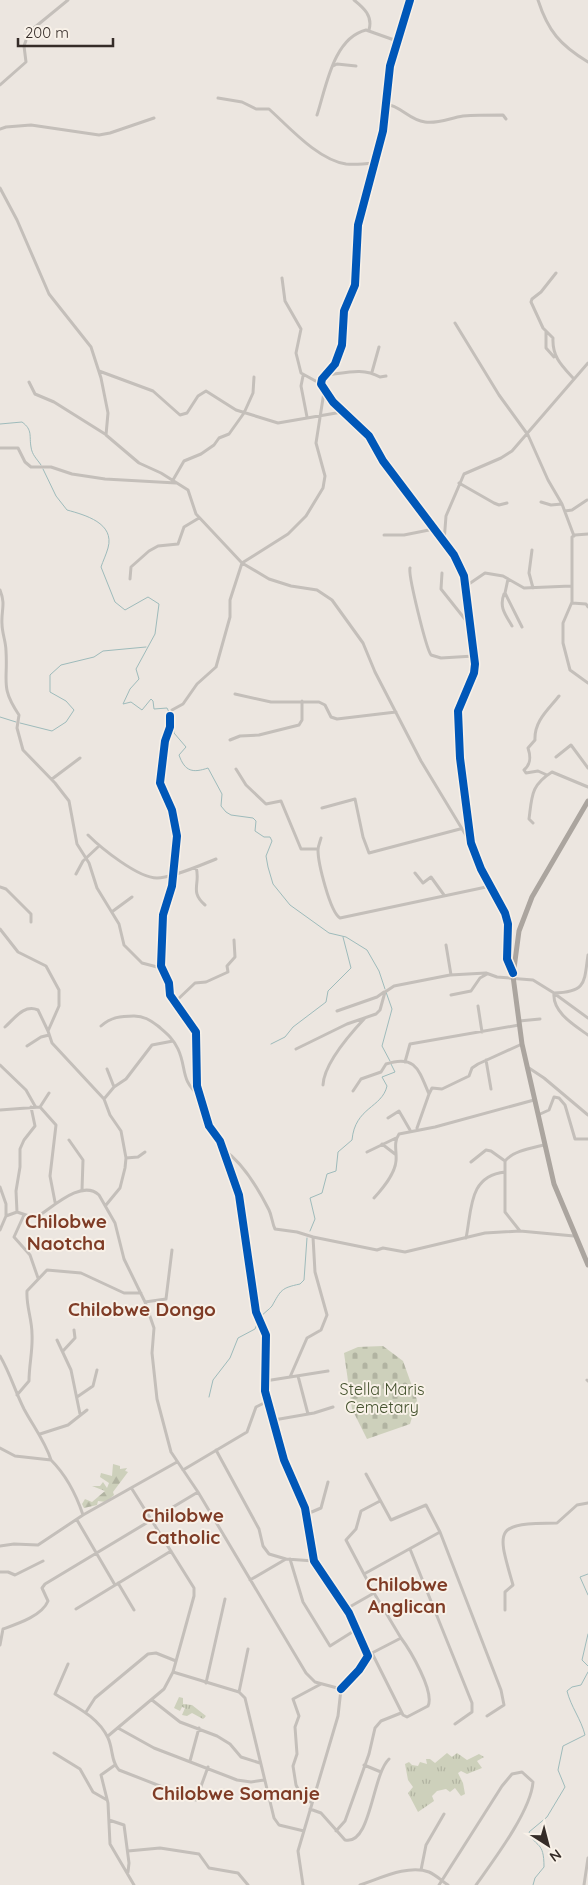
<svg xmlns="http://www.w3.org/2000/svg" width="588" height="1885" viewBox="0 0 588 1885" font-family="Quicksand,sans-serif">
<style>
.grass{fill:url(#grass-tufts)}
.forest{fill:url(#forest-firs)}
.cemetery{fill:url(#cemetery-stones)}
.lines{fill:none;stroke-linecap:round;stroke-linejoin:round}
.stream{stroke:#9ebbbb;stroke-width:1}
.minor{stroke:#c4bfba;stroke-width:3}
.highway{stroke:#aba59f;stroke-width:5}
.cycleway-casing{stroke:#f8f1e8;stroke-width:11}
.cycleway{stroke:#0057b8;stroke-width:8}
.labels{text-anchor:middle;stroke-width:4;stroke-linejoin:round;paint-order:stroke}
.park-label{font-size:16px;fill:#44522e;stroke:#f8f1e8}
.quarter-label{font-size:19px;font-weight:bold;fill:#7f3c26;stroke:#f8f1e8}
</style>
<defs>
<pattern id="grass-tufts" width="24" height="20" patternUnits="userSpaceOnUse" patternTransform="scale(1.25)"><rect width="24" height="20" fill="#cdd0bb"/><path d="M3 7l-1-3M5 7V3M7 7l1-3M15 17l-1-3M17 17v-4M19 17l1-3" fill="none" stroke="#b1b3a1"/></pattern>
<pattern id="forest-firs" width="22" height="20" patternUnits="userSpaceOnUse" patternTransform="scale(1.25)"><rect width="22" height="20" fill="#cdd0bb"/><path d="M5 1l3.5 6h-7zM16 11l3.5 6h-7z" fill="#b1b3a1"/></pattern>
<pattern id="cemetery-stones" width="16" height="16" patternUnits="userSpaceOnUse" patternTransform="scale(1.25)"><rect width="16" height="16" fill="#cdd0bb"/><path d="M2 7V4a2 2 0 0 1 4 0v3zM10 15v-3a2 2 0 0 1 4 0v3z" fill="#b1b3a1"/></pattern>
</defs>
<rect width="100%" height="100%" fill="#ece6e0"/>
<!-- grass -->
<path class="grass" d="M179,1697L183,1698V1704L192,1705L206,1716L203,1719L192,1713L187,1716L182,1715L185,1708L182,1707L180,1711L174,1708Z
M447,1753L452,1757L457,1753L467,1760L479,1754L484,1757L477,1761L482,1768L467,1774L461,1771L458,1773L463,1783L465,1794L461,1796L455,1788L450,1792L446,1789L437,1791L432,1796L434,1801L418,1812L408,1793L413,1787L408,1780L405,1764L409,1762L412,1765L418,1766L420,1762L427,1764L426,1759H430L435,1763Z"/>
<!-- forest -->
<path class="forest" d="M113,1464L120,1466V1469L127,1468L125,1471L128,1472L113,1492L114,1495L106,1502L98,1501L97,1505L84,1508L82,1504L85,1499L92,1502L105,1491L92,1486H100L103,1482L107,1488L109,1483L100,1477L101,1473L112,1476Z"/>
<!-- cemetery -->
<path class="cemetery" d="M383,1346L403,1361L417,1400L410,1424L367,1439L352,1409L344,1353L358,1347Z"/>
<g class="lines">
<!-- stream -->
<path class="stream" d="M0,424L22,422C33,430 29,436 31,447C32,455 37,459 41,465
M43,469L56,496L67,510C85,515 115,523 108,548C106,555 103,561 101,567L115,602L125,610L148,597L159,604L155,634L136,669L139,679L130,689L123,704L131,702L142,710L151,699L153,701L154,709L167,708L172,718L174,733L186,747L179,755C185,772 193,773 208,768L222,794L221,806L226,812L231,815L253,818L256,821L255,831L264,837H270L272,841L266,856L268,867L273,884L290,905L329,933L346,937L367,950L379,971L385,989
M0,717L16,722
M20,723L52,731L66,722L74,710L66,701L50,692V675L61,665L94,657L103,651L146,647
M386,992L392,1009L382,1046L390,1061
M271,1044L285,1037L293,1027L326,1002L328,991L351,968L343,937
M310,1231L315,1219L310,1198L322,1193L327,1174L336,1171L338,1152L352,1140C355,1107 382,1108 387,1086L382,1077L395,1072L391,1064
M260,1318C263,1313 269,1310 272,1306C281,1290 281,1288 300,1284L304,1280L307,1238
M209,1397L213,1380L230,1358L238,1338L255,1329L258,1322
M588,1574L580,1577L588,1595
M588,1634L582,1660L588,1666
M533,1885L535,1878L544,1867C544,1840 536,1849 529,1832L547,1817L565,1787L558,1770L563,1746L585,1735C581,1719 571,1707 567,1691L572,1687L581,1685L588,1672"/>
<!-- minor -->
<path class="minor" d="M354,0C364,8 373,16 369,30
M410,0L390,66L383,131L358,225L355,285L344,311L342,345L335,364L322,379L321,384L333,402L369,436L383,461L454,555L464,576L475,664L474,673L458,711L460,758L471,843L481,869L505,913L508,924L507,959L512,972
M538,0C548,31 560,45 588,62
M333,66L337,64L356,66
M0,85L26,62L24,46L29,32L68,0
M218,98L242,102L256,109H269C289,127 318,160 346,164C355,165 365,164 374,163
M386,104C401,106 409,120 425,122C438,124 450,118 463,116C476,115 490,115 503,115L506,119
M317,115C326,88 333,38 366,30L397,41
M0,129L6,127L31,125L99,135L110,133L154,118
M0,188L17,220L49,294L91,347L101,378L108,413L106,435L139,463L161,473L188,490L196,514L242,563L269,579L291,586L317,590L332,600L363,643L375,672L421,761L470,842
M556,273L541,292L532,299L531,302L543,328L553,338C552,357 562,366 574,379
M282,278L285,301L301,329L296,353L301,373L321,384
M455,323L499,395L528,435L548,480L562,504L551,505L541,502
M546,332V348L554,357
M99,371L153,391L180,415L187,413L198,396L206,391L236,410L278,423L342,412
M372,372L379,347
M326,375C345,373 363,367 380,377L386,376
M303,376L301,386L307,417
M29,382L35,394L54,402L105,434
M0,448H18L25,462L31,467H51L72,474L105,479L176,483
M173,480L184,461L201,454L214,445L219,438L229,434L244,413L253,393L254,377
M459,483L494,503L499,505L507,503
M562,504L574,536
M565,511L572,510L587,500
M588,534L575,535L572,537V602L563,623V643L570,670L588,683
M384,535H404L434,529
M444,542L446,516L464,474L501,458L512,451L588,363
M532,550L529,573L533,588
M410,568C408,575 426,648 431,655L441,658L474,656
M442,573L441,589L468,623
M130,579L131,567L149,551L158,546L178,544L184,527L199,518
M508,579L505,593L522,627
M466,586L485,573L503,576L524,588L571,586
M0,590C6,605 1,610 2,624C2,633 6,642 6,651C8,682 0,687 19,715L17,728L23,750L55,783L69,801L77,844L89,863L97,888L119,924L124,945L142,963L161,968
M504,594C499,607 505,614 512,626
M572,603L586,604L588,607
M235,694L271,702H319L325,705L331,717L337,719L396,712
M172,710L183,704L197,684L216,667L230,617V600L242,563L288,534L306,516L323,488L325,476L316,443L324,392
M170,716V727L165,741L160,783L172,810L177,836L172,886L163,915L161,966L169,983L170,995L196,1032L197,1086L209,1126L220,1141L239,1195L256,1312L266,1335L265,1391L284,1460L305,1508L314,1561L349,1613L368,1656L359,1670L341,1689
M230,740L240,736L259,735L299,725L302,720V701
M556,757L571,745L588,768
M236,769L246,785L266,804L281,801L301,849H318
M547,775L538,771L526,773L524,770C531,764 531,757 528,748L535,740C534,721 548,710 559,696
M52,779L80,758
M322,808L355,799L363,837L369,853L460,829
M533,823L529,819C532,796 531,785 552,772L588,787
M88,835C101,848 138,878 157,878C172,878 201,865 216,859
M321,838C320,842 318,846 318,850C318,863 330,912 340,918L491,886
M196,867C201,884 189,891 205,905
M415,873L423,883L431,877L444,895
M76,874L83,861L99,846
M0,887L6,889L31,914V922
M113,911L132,897
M0,929L18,952L46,966L59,990V1006L48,1031L52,1043L104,1099L110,1115L121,1131L126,1158L125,1168L120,1188L106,1205
M446,945L451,975
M554,993C587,992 584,982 588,955
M555,994L588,1018
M451,995L471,991L480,978L487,974
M175,1002L195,983L206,982L228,972L227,966L235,957L234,940
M478,1006L482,1032
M337,1011L377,997L384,992
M519,1021L540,1019
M101,1026C111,1017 121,1016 134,1016C144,1016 150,1020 158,1026C166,1033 173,1038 178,1049C187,1068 180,1081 200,1096
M5,1027C15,1018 24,1004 38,1010L48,1031
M27,1046L41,1037L49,1035
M296,1049L347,1024L376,1014L380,1010L385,992L394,986L450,975L486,973L497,977L533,980L554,993C552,1012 574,1025 588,1035
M486,1060L491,1089
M405,1062L410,1044L519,1025
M0,1065L26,1090L35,1106
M529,1068L544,1078L588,1115
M107,1069L114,1087
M323,1085C324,1063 350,1034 365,1018
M353,1091L361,1079L381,1072L386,1064C416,1054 419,1071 429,1094L417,1128
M429,1094L432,1088L442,1089L469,1076L472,1068L478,1064L522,1044
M104,1099L114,1087L126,1079L152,1045L173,1041
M40,1107L49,1093
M0,1110L40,1107L56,1125L50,1176L55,1202
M538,1115L549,1110L554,1097L559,1098L565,1105L575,1139H588
M388,1118L399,1111L410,1130
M69,1140L83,1160L82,1190
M382,1144L395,1154
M224,1150C243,1163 259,1190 269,1210C272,1216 272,1223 275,1229L297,1232L313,1237
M367,1152L396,1138
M126,1158L138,1157L145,1152
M471,1162L486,1150L491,1151L505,1161
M0,1187L6,1204V1216
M374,1198C383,1188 395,1174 396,1161C397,1151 393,1143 399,1134L435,1127L534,1100
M17,1212L16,1191L20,1167V1149L24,1140L35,1126L31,1107
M24,1215L14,1237L30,1255L38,1278
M0,1230L6,1216L17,1212L35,1218C50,1210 81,1178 99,1195L115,1223L124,1259L145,1302L154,1328L152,1353L157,1399L171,1452L198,1492L306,1673L315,1682L341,1689
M520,1231L505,1212V1161C513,1151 532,1148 544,1145
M466,1238C472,1210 468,1176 505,1172
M145,1302L166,1299L172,1250
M57,1340L71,1370L80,1414
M63,1351L75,1338L74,1330
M0,1356C10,1373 15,1391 24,1409C33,1426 45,1441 51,1460
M298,1376L308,1414
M290,1377L307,1338L321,1330L327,1315L315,1272L313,1237L377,1250L383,1248L405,1252L485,1233L520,1231L574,1236
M587,1380L588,1381
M265,1381L328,1371
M17,1395L29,1381C29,1365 33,1350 32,1334C32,1319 26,1306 27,1291L47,1270L81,1273L124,1293H141
M77,1397L93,1386L97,1370
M274,1420L314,1413L333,1407
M40,1434L68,1425L87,1410
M0,1448L15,1456L51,1460C67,1476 76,1494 83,1515
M216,1450L259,1529L263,1546L269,1554L286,1559
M183,1470L247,1432L256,1407L268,1401
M132,1489L194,1588V1596L173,1672
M307,1514L321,1508L328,1482
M77,1520L115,1585
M440,1532L501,1690L504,1705L487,1716
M0,1546L14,1544L38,1545L83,1515L177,1462
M410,1549L472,1703V1712L455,1724
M290,1559L303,1602L330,1646L357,1629
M0,1572H8L15,1575L43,1561
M364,1574L440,1532L426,1505L391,1520L366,1474
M250,1580L286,1559L314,1561
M118,1583L134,1610
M374,1593L401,1638
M76,1609L171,1551
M346,1609L374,1593L346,1540L356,1529L361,1511L380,1501
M505,1610V1592L513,1585C497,1529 493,1523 557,1523L577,1505L588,1503
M0,1645L3,1629C17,1624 42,1616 48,1601L42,1588L45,1584L198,1492
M368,1656L372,1653L401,1638C410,1650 435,1692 428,1706L407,1717L403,1715L372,1653
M68,1664L55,1694C74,1706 98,1716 108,1738C113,1748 111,1762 119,1770L196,1800L208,1767
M206,1683L225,1599
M239,1692L248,1649
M152,1700L180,1722L217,1736L230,1744L241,1757L260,1763
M86,1712L95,1698L148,1654L156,1653L176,1661
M118,1728L154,1748L237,1780L251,1782L264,1780
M108,1736L164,1689L173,1672L239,1692L245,1698L274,1818L279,1825L304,1831
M54,1753L80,1769L93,1792L107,1800
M190,1761L199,1728
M115,1765L101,1775L108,1803L110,1844L134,1885
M364,1765L381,1772
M312,1803L300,1793L296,1785L293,1766L297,1754L295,1727L299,1716L293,1699L321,1684
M310,1809L321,1813L345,1840C371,1846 372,1775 389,1759
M109,1820L124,1825L129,1863L128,1872
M336,1831L345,1821L369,1754L375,1728L381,1721L401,1713
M128,1851L160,1848L199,1854L209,1868L238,1873L248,1885
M421,1870L426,1845L444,1814
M303,1885L298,1851L338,1716L341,1689
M360,1885C379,1879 408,1864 429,1872C436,1875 442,1881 448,1885
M439,1885L502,1786L512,1774L522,1772L533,1782C531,1811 493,1861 476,1885
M584,1885L588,1858"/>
<!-- highway -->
<path class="highway" d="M588,801L532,897L519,931L513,976L522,1044L554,1184L588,1265"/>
<defs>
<path id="cycleway" d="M410,0L390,66L383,131L358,225L355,285L344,311L342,345L335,364L322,379L321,384L333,402L369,436L383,461L454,555L464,576L475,664L474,673L458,711L460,758L471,843L481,869L505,913L508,924L507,959L513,973
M170,716V727L165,741L160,783L172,810L177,836L172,886L163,915L161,966L169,983L170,995L196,1032L197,1086L209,1126L220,1141L239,1195L256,1312L266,1335L265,1391L284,1460L305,1508L314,1561L349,1613L368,1656L359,1670L341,1689"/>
</defs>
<!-- cycleway casing -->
<use href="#cycleway" class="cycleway-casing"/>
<!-- cycleway -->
<use href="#cycleway" class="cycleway"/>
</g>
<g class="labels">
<!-- park labels -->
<g class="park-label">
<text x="382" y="1395">Stella Maris<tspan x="382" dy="18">Cemetary</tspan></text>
</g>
<!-- quarter labels -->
<g class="quarter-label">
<text x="66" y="1228">Chilobwe<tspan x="66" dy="22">Naotcha</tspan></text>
<text x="142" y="1316">Chilobwe Dongo</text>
<text x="183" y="1522">Chilobwe<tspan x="183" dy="22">Catholic</tspan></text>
<text x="407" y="1591">Chilobwe<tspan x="407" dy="22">Anglican</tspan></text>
<text x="236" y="1800">Chilobwe Somanje</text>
</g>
</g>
<!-- north arrow -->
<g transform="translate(548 1845) rotate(144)" stroke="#f8f1e8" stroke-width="4" paint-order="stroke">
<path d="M0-4L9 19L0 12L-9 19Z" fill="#352c28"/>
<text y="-8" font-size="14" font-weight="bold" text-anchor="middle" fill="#352c28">N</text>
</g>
<!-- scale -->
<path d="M18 38v8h95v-8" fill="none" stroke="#352c28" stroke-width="2.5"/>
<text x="25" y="38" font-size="15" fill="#352c28" stroke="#f8f1e8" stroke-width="4" paint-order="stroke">200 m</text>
</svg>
